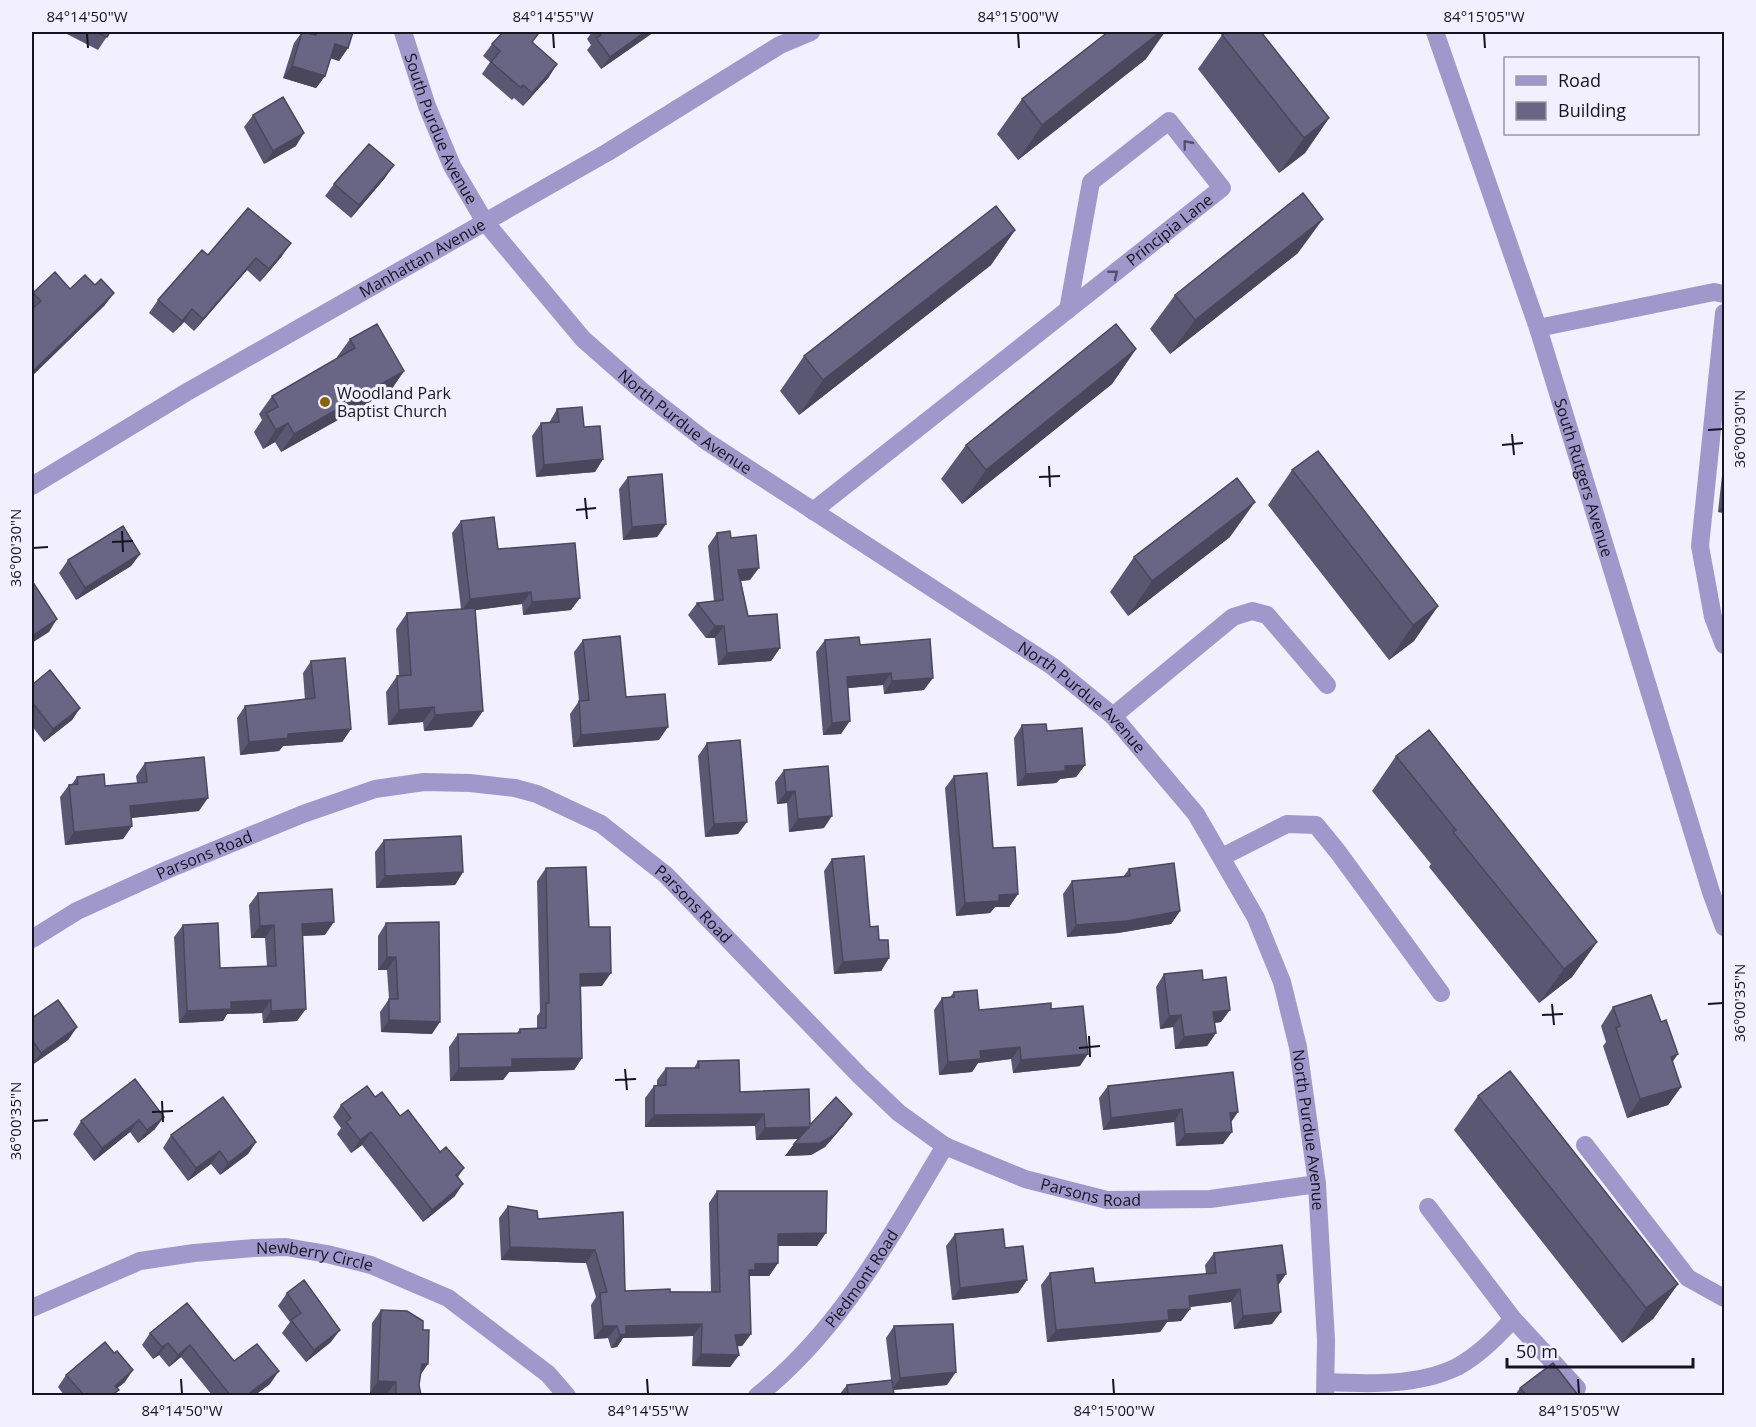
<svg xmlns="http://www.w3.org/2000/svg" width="1756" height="1427" viewBox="0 0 1756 1427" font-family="'Open Sans',sans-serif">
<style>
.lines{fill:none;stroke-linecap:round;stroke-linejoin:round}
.minor{stroke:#a098ca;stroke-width:18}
.wall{fill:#5a5772}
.shaded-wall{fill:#4a475c}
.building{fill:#696584;stroke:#4a475c;stroke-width:1.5}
.oneway{stroke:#544f6d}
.ticks{fill:none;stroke:#161421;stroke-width:2}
.poi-dot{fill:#8a6302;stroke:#f2f0ff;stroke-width:2}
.labels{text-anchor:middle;stroke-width:6;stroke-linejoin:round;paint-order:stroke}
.street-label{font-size:16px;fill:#161421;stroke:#f2f0ff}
.poi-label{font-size:16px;fill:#161421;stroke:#f2f0ff;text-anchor:start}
.neatline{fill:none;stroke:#161421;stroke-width:2}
.ticks-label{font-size:15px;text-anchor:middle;fill:#161421}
</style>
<rect width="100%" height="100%" fill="#f2f0ff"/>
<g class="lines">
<!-- minor -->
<g class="minor">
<path id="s1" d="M403,32L427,106L452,166L485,222L583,339L642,391L706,441L1052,666L1113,716L1196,814L1256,918L1282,982L1298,1047L1317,1184L1326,1340L1325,1396"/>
<path id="s2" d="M1435,32L1538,328L1711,892L1724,927"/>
<path d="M1724,313L1700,546L1713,617L1724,645"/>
<path d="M1538,328L1714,292L1724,294"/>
<path id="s3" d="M32,486L187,392L608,152L780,45L811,32"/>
<path id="s4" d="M813,511L1222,188L1169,121L1091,182L1068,310"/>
<path d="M1113,716L1233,617L1252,611L1267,615L1327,685"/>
<path d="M1222,857L1287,824L1316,825L1338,852L1441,993"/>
<path id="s5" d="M32,939L77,911L169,869L303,814L375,789L424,782L470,783L515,788L537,794L601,824L666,875L860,1076L899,1113L945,1146L1025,1179L1107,1200L1210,1199L1317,1184"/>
<path d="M1585,1145L1688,1278L1724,1298"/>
<path id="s6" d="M32,1308L140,1261L194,1253L254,1248L286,1247L327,1254L371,1265L448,1298L548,1374L567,1396"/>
<path d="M1513,1319L1577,1388"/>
<path d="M1326,1382C1368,1384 1418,1386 1457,1367C1479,1355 1497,1337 1513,1319L1428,1207"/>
<path id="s7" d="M757,1396C841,1330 891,1235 945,1146"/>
</g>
</g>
<!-- wall -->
<path class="wall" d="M63,32H110L98,50Z
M302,32L312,34L313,32H353L348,48L339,61L331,58L325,76L316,88L283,78L294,43Z
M592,32H654L601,69L587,50L591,45L587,39Z
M538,34L532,42L549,77L523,106L514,98L512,100L482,74L490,62L483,56L492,44Z
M1222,35L1329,118L1305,153L1279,173L1198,69Z
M1146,59L1018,160L997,134L1022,99Z
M253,115L296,146L264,164L244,127Z
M385,178L351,218L325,196L334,184Z
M1015,230L991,265L799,415L780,391L804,356Z
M1298,253L1170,354L1150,329L1175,295Z
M208,255L282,256L260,282L247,270L194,331L184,322L173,333L149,313L158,300Z
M70,289L105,305L32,376V295L33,293Z
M350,339L404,371L391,390L281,452L275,442L263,449L254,432L262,420L259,414L272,396L338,359L337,357Z
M1136,349L1112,384L962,504L941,479L966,445Z
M557,409L584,427L603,459L595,472L536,477L532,436L541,423H549Z
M1725,448V513L1718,512Z
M1292,470L1438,606L1414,641L1389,660L1268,505Z
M628,477L666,524L657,537L623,540L619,489Z
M461,521L498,549L571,610L523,615L522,604L476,610L472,727L424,731L423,722L388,725L386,692L397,676H399L396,629L407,613L461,609L452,533Z
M717,533L731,538L750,580L741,581L748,616L780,648L771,661L718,665L715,638H706L688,615L697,603L714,601L708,546Z
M1230,537L1128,616L1110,592L1134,557Z
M140,554L131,566L76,600L59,573L68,560Z
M583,640L626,697L659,740L573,747L570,714L579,701L574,652Z
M825,640L860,645L924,690L884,694L883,685L847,688L841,734L823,735L816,652Z
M311,661L351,729L342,742L283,746L279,751L240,755L237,718L245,706L305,700L303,673Z
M32,685L80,708L72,720L44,742L32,726Z
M1022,725L1047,731L1085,765L1076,777L1060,779L1056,783L1017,786L1014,738Z
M707,743L738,834L705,837L698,756Z
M1396,756L1597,942L1572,977L1539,1003L1429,867L1431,864L1372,791Z
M145,763L199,811L131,818L132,826L123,839L65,845L60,797L69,785L72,784L77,777L105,786L137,783L136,776Z
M784,770L824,828L789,832L787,803L777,804L775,782Z
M954,776L1018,894L1009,907H995L990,913L956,916L945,788Z
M384,840L463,872L455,885L376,888L375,852Z
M832,859L870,927L889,958L881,971L834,974L824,871Z
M546,868L589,927L602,986H581L582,1058L574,1070L509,1072L503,1080L450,1081L449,1047L458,1034L517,1033L520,1029L537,1028V1016L540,1012L537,881Z
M1129,869L1180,911L1171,924L1118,933L1067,937L1063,894L1072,881L1123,877Z
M258,893L325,935L302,936L297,1021L263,1023L262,1013L227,1014L223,1021L179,1023L174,937L183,925L220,968L267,966L265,938H251L249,905Z
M386,923L432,1034L381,1032L380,1012L389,999L387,970H378V936Z
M1164,974L1203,980L1221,1022L1214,1023L1216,1033L1207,1046L1175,1049L1173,1027L1160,1029L1156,987Z
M954,992L979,1010L1051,1009L1080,1066L1013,1073L1011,1059L978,1063L972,1072L939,1075L934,1010L942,998L950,997Z
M1613,1007L1681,1087L1668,1105L1627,1118L1603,1046L1606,1042L1601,1026Z
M32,1018L77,1027L68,1040L32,1065Z
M698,1061L740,1092L810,1125L852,1114L843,1126L825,1147L811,1155L785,1156L798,1139L756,1140L755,1126L645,1127V1098L654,1086H657V1080L666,1068H694Z
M135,1079L155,1129L138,1143L130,1132L94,1161L73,1134L81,1121Z
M1108,1086L1238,1112L1231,1122L1223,1144L1176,1146L1174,1122L1103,1130L1099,1098Z
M1478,1096L1678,1284L1653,1319L1622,1343L1454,1130Z
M375,1097L400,1116L440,1152L464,1168L458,1177L455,1196L423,1222L362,1145L351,1153L337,1134L341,1128L333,1117L341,1105Z
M171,1135L256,1142L248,1154L220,1175L211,1164L188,1181L163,1148Z
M717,1191L817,1246H778V1263L769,1276H750L749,1278L751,1334L742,1346H737L739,1355L730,1367L692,1366L693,1336L623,1338L617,1347L611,1348L608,1338L594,1339L591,1305L596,1297L586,1263L501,1260L499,1218L508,1206L538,1219L623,1212L625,1291L711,1292L709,1203Z
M955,1234L1005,1248L1027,1280L1018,1293L952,1300L946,1246Z
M1214,1253L1286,1274L1278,1285L1272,1324L1234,1329L1231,1302L1190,1307V1309L1181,1321L1167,1322L1160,1332L1047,1342L1041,1285L1050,1273L1095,1283L1206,1274L1205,1265Z
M287,1293L331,1342L306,1362L282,1333L290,1322L278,1306Z
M187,1303L234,1361L270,1384L255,1395H212L181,1357L169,1367L159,1355L153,1359L142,1345L150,1333Z
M381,1310L420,1375L419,1385L421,1395H387V1394L370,1393L372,1323Z
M894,1326L947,1385L893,1390L894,1395H839L847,1385L891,1380L886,1338Z
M66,1375L125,1382L117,1388L115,1395H64L58,1387Z
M1520,1388L1578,1395H1515Z"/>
<!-- shaded-wall -->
<path class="shaded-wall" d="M645,32H654L601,69L610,57Z
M1160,32H1165L1146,59L1018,160L1042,125Z
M335,44L348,48L339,61L326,57Z
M557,64L549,77L523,106L532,93Z
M292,66L325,76L316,88L283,78Z
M1329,118L1305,153L1279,173L1304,138Z
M304,133L296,146L264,164L273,151Z
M394,165L385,178L351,218L359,205Z
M1323,219L1298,253L1170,354L1195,320Z
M1015,230L991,265L799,415L823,380Z
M291,243L282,256L260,282L269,269Z
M256,258L247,270L194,331L203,319Z
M114,293L105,305L32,376V372Z
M192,309L184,322L173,333L182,321Z
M1136,349L1112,384L962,504L986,470Z
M404,371L391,390L281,452L294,434Z
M288,423L275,442L263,449L276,430Z
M603,459L595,472L536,477L544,465Z
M1255,502L1230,537L1128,616L1152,581Z
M1725,503V513L1718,512Z
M666,524L657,537L623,540L632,527Z
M140,554L131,566L76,600L85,588Z
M759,568L750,580L729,582L738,570Z
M531,592L522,604L461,612L470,599Z
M580,598L571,610L523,615L532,602Z
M1438,606L1414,641L1389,660L1413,625Z
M57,619L49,632L32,643V636Z
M715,626H724L715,638H706Z
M780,648L771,661L718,665L727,653Z
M891,673L883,685L838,689L847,677Z
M933,678L924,690L884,694L892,681Z
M434,707L423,722L388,725L399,710Z
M80,708L72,720L44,742L53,729Z
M483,711L472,727L424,731L435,715Z
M850,721L841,734L823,735L832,723Z
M668,727L659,740L573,747L581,735Z
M351,729L342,742L283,746L279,751L240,755L249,742L288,734Z
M1085,765L1076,777L1060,779L1056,783L1017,786L1026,774L1065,766Z
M795,791L787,803L777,804L786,792Z
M208,798L199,811L121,819L130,806Z
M832,816L824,828L789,832L798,819Z
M747,822L738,834L705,837L714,824Z
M132,826L123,839L65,845L74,832Z
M463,872L455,885L376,888L385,876Z
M1018,894L1009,907H995L990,913L956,916L965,903L999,895Z
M1180,911L1171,924L1118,933L1067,937L1076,925Z
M334,922L325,935L293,936L302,924Z
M274,925L265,938H251L260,926Z
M1597,942L1572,977L1539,1003L1564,969Z
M387,957H396L387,970H378Z
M889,958L881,971L834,974L843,962Z
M611,973L602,986L572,987L580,974Z
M271,1000L262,1013L227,1014L223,1021L179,1023L187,1011L231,1002Z
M306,1009L297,1021L263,1023L271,1011Z
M1230,1010L1221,1022L1204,1024L1213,1012Z
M1181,1015L1173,1027L1160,1029L1169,1016Z
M389,1020L440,1022L432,1034L381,1032Z
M77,1027L68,1040L32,1065L41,1053Z
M1216,1033L1207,1046L1175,1049L1184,1037Z
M1020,1047L1011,1059L978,1063L972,1072L939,1075L948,1062L980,1051Z
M1088,1054L1080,1066L1013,1073L1021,1060Z
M1678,1054L1665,1073L1671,1057Z
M582,1058L574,1070L509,1072L503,1080L450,1081L459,1068L512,1059Z
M1681,1087L1668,1105L1627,1118L1640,1099Z
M1182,1109L1174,1122L1103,1130L1111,1118Z
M1238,1112L1229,1125L1230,1113Z
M764,1114L755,1126L645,1127L654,1115Z
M852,1114L843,1126L825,1147L811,1155L785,1156L794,1144Z
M164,1117L155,1129L138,1143L147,1130Z
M139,1120L130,1132L94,1161L102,1148Z
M809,1127L800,1139L756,1140L765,1128Z
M371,1132L362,1145L351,1153L360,1140Z
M1232,1132L1223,1144L1176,1146L1185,1134Z
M256,1142L248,1154L220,1175L228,1163Z
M220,1151L211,1164L188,1181L196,1168Z
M463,1184L455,1196L423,1222L432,1210Z
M826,1233L817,1246H769L778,1234Z
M510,1247L595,1250L586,1263L501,1260Z
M778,1263L769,1276H750L746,1282L749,1270L755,1264Z
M1286,1274L1277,1287V1275Z
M1027,1280L1018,1293L952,1300L960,1288Z
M1678,1284L1653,1319L1622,1343L1646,1308Z
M1240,1289L1231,1302L1180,1308L1189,1296Z
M1190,1309L1181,1321L1167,1322L1160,1332L1047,1342L1056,1330L1168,1310Z
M1281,1312L1272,1324L1234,1329L1243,1316Z
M702,1324L693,1336L623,1338L617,1347L611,1348L626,1326Z
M603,1326H617L608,1338L594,1339Z
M340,1330L331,1342L306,1362L314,1350Z
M751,1334L742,1346L727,1347L735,1335Z
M168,1343L159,1355L153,1359L162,1347Z
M190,1345L181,1357L169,1367L178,1355Z
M701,1354L739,1355L730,1367L692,1366Z
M422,1364H428L419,1377Z
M133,1370L125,1382L109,1395L115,1386Z
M279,1371L270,1384L255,1395H247Z
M956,1372L947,1385L892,1390L900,1378Z
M378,1381L396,1382L387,1394L370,1393Z"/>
<!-- building -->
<path class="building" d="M96,32H110L107,37Z
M302,32L316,35L317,32H353L348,48L335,44L325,76L292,66Z
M503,32H536L538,34L532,42L557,64L532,93L523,85L521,88L491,62L500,51L492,44Z
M598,32H645L610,57L596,38L601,35Z
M1108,32H1160L1042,125L1022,99Z
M1226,32H1261L1329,118L1304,138L1222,35Z
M283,97L304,133L273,151L253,115Z
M369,144L394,165L359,205L334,184Z
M1303,193L1323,219L1195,320L1175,295Z
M996,206L1015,230L823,380L804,356Z
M248,208L291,243L269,269L256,258L203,319L192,309L182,321L158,300L202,250L208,255Z
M55,272L70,289L85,275L95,285L101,279L114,293L32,372V309L41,301L33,293Z
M377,324L404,371L294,434L288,423L276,430L266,413L278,407L272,396L355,348L350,339Z
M1116,324L1136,349L986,470L966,445Z
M582,407L584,427L600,426L603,459L544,465L541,423L559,422L557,409Z
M1318,451L1438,606L1413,625L1292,470Z
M662,474L666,524L632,527L628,477Z
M1237,478L1255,502L1152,581L1134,557Z
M494,517L498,549L575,543L580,598L532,602L531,592L470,599L461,521Z
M123,526L140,554L85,588L68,560Z
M730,531L731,538L756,535L759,568L738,570L748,616L777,614L780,648L727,653L724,626H715L697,603L723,600L717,533Z
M34,584L57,619L32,636V586Z
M475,608L483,711L435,715L434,707L399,710L397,676L411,675L407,613Z
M620,636L626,697L665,694L668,727L581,735L579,701L589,700L583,640Z
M859,637L860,645L930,639L933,678L892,681L891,673L847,677L850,721L832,723L825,640Z
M345,658L351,729L288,734V738L249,742L245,706L315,698L311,661Z
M50,670L80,708L53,729L32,702V685Z
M1046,724L1047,731L1082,728L1085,765L1065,766V771L1026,774L1022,725Z
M1429,730L1597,942L1564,969L1453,832L1456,830L1396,756Z
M740,740L747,822L714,824L707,743Z
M204,757L208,798L130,806L132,826L74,832L69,785L78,784L77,777L104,774L105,786L147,782L145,763Z
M828,766L832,816L798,819L795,791L786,792L784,770Z
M987,773L993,848L1015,847L1018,894L999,895V901L965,903L954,776Z
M461,836L463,872L385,876L384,840Z
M864,856L870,927L878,926L879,940H888L889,958L843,962L832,859Z
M1174,863L1180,911L1127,921L1076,925L1072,881L1130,876L1129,869Z
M586,867L589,927H610L611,973L580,974L582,1058L512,1059V1067L459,1068L458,1034L520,1033V1029L546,1028V1003H549L546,868Z
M332,889L334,922L302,924L306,1009L271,1011V1000L231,1002V1009L187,1011L183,925L218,923L220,968L276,966L274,925L260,926L258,893Z
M439,922L440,1022L389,1020V999H398L396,957H387L386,923Z
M1202,970L1203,980L1226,977L1230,1010L1213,1012L1216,1033L1184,1037L1181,1015L1169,1016L1164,974Z
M977,990L979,1010L1051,1003V1009L1083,1006L1088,1054L1021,1060L1020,1047L980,1051L981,1059L948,1062L942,998L954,997V992Z
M1651,995L1661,1022L1666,1020L1678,1054L1671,1057L1681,1087L1640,1099L1616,1028L1620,1026L1613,1007Z
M58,1000L77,1027L41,1053L32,1040V1018Z
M739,1060L740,1092L809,1089L810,1125L836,1097L852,1114L834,1135L820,1143L794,1144L809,1127L765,1128L764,1114L654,1115V1086L666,1085V1068H699L698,1061Z
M1510,1071L1678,1284L1646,1308L1478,1096Z
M1233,1072L1238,1112L1230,1113L1232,1132L1185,1134L1182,1109L1111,1118L1108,1086Z
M135,1079L164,1117L147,1130L139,1120L102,1148L81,1121Z
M367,1086L375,1097L382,1092L400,1116L408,1110L440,1152L446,1147L464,1168L456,1175L463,1184L432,1210L371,1132L360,1140L346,1122L351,1118L341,1105Z
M223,1097L256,1142L228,1163L220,1151L196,1168L171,1135Z
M717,1191H827L826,1233L778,1234V1263L755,1264V1270H749L751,1334L735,1335L739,1355L701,1354L702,1324L626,1326V1334L620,1335L617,1326H603L600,1293L607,1292L595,1250L510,1247L508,1206L537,1211L538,1219L623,1212L625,1291L670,1289V1292H720Z
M1003,1229L1005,1248L1023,1246L1027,1280L960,1288L955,1234Z
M1282,1245L1286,1274L1277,1275L1281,1312L1243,1316L1240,1289L1189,1296L1190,1309L1168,1310L1169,1320L1056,1330L1050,1273L1093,1268L1095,1283L1216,1273L1214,1253Z
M304,1280L340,1330L314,1350L291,1320L301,1313L287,1293Z
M187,1303L234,1361L257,1344L279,1371L247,1395H230L190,1345L178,1355L168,1343L162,1347L150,1333Z
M381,1310L407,1311L423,1321V1330H429L428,1364H422L419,1385L421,1395H396V1382L378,1381Z
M953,1324L956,1372L900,1378L894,1326Z
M105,1342L114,1353L117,1351L133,1370L115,1386L119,1390L112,1395H84L66,1375Z
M1553,1363L1578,1395H1526L1520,1388Z
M892,1380L894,1395H848L847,1385Z"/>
<!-- one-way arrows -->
<defs><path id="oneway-chevron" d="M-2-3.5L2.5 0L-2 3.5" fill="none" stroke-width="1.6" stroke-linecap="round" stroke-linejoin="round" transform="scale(1.5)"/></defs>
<g class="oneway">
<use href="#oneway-chevron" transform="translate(1187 144) rotate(-129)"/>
<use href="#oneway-chevron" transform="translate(1114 274) rotate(-38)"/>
</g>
<!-- ticks -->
<path class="ticks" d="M87,33L88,48M553,33L554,48M1018,33L1019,48M1484,33L1485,48M1708,430L1723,429M1512,434L1514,455M1502,445L1523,443M1049,466L1050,487M1039,477L1060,476M585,498L587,519M576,510L596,508M122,531L123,552M112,542L133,541M33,548L48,547M1552,1004L1554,1025M1708,1004L1723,1003M1542,1015L1563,1014M1089,1036L1090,1057M1079,1048L1100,1046M625,1069L627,1090M615,1080L636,1079M162,1101L163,1122M152,1112L173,1111M33,1121L48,1120M181,1379L182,1394M647,1379L648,1394M1113,1379L1114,1394M1578,1379L1579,1394"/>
<!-- markers -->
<circle class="poi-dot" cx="325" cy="402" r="6"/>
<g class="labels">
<!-- street labels -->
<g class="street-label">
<text dy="6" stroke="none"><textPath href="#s1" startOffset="104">South Purdue Avenue</textPath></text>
<text dy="6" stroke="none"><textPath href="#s4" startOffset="454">Principia Lane</textPath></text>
<text dy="6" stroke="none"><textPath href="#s3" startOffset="452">Manhattan Avenue</textPath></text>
<text dy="6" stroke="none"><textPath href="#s1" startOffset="492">North Purdue Avenue</textPath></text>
<text dy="6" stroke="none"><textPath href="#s2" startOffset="470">South Rutgers Avenue</textPath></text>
<text dy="6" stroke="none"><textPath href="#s1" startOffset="976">North Purdue Avenue</textPath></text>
<text dy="6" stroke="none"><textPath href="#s5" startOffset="192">Parsons Road</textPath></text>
<text dy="6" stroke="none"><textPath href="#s5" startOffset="732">Parsons Road</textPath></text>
<text dy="6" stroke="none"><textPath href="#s1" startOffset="1480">North Purdue Avenue</textPath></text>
<text dy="6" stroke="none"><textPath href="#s5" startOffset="1236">Parsons Road</textPath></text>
<text dy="6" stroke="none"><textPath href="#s6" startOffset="294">Newberry Circle</textPath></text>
<text dy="6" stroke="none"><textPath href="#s7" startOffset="158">Piedmont Road</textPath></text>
</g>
<!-- poi labels -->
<g class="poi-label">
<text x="337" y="399">Woodland Park<tspan x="337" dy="18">Baptist Church</tspan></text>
</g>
</g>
<!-- border -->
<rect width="1756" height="1427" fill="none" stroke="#f2f0ff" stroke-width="66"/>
<!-- legend -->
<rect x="1504" y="57" width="195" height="78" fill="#f2f0ff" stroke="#9a98a6" stroke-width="1.5"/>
<rect x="1516" y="76" width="30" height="9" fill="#a098ca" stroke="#9a98a6" stroke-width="1.5"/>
<text x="1558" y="87" font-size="18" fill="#161421">Road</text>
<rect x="1516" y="102" width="30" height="18" fill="#696584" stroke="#9a98a6" stroke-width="1.5"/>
<text x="1558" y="117" font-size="18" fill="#161421">Building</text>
<!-- scale -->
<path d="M1507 1358v9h186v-9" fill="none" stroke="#161421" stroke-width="3"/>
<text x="1516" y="1358" font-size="18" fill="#161421" stroke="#f2f0ff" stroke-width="4.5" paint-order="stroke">50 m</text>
<rect x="33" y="33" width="1690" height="1361" class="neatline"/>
<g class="ticks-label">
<text x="87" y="22">84°14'50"W</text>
<text x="553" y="22">84°14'55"W</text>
<text x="1018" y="22">84°15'00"W</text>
<text x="1484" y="22">84°15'05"W</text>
<text transform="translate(1740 429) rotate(-90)" y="5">36°00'30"N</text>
<text transform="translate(16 548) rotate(-90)" y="5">36°00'30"N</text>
<text transform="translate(1740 1003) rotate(-90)" y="5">36°00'35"N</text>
<text transform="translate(16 1121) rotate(-90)" y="5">36°00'35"N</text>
<text x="182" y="1416">84°14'50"W</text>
<text x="648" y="1416">84°14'55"W</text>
<text x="1114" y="1416">84°15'00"W</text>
<text x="1579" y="1416">84°15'05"W</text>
</g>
</svg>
